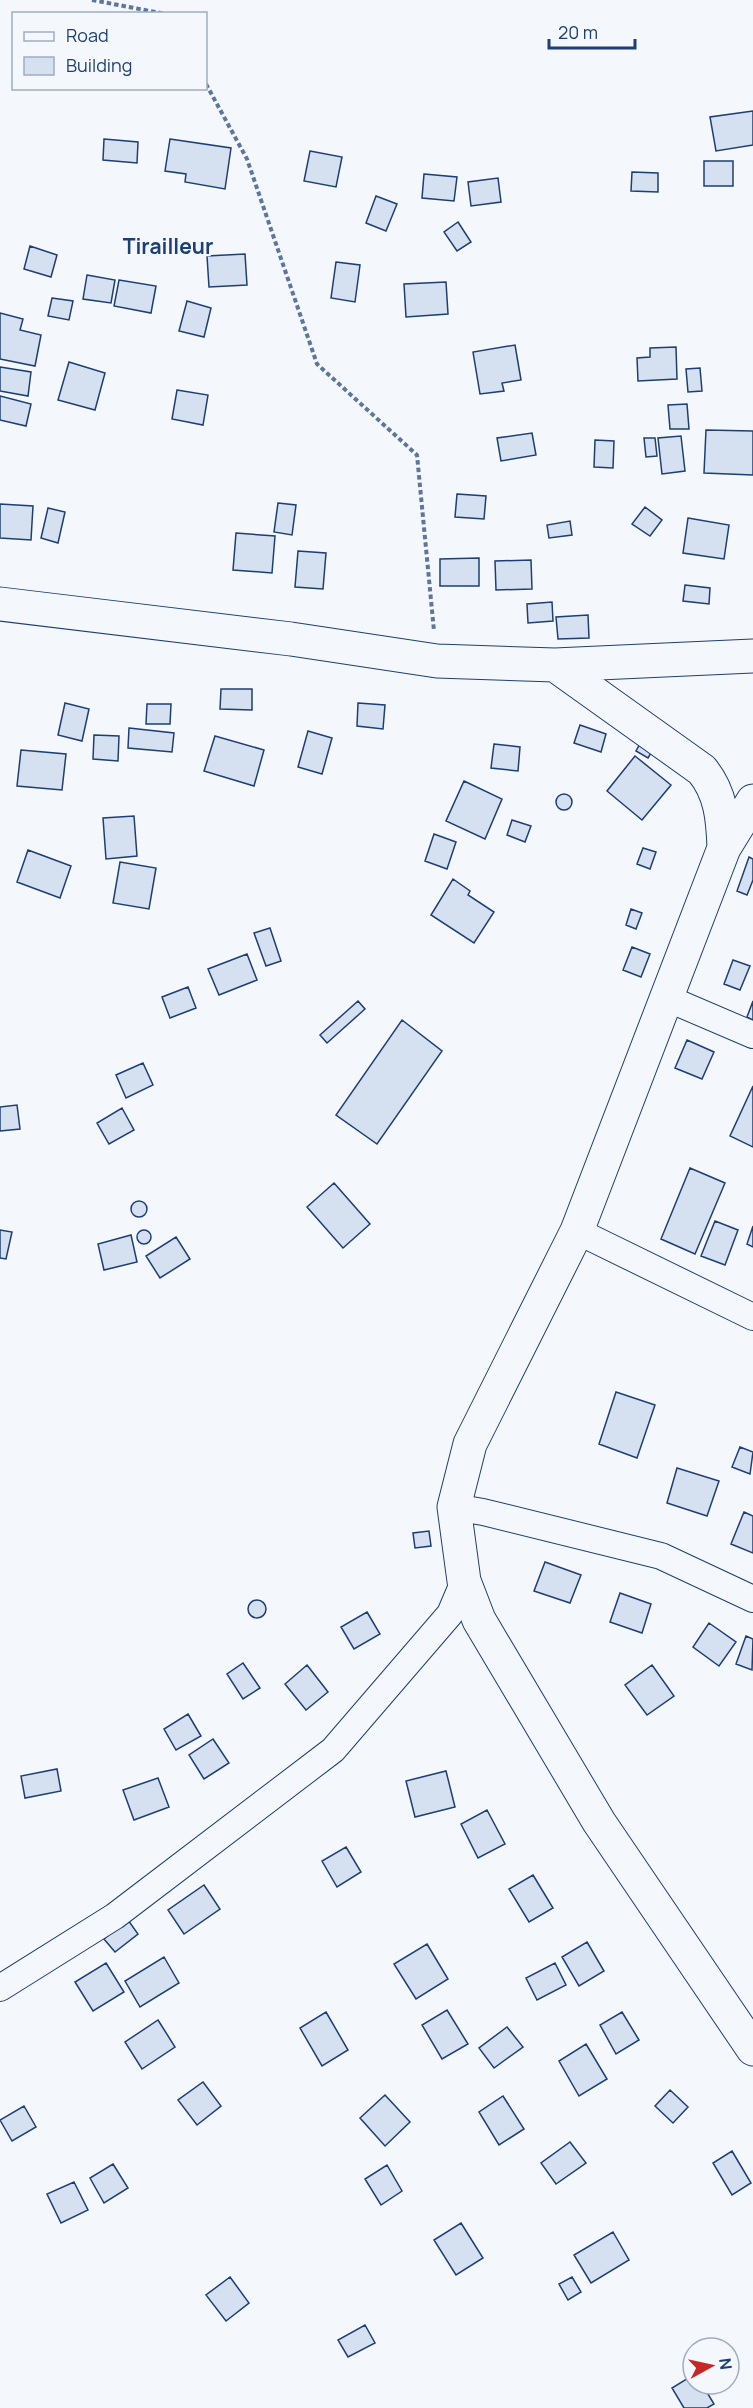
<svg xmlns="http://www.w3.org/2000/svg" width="753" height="2408" viewBox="0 0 753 2408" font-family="Manrope,sans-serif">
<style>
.building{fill:#d5e0f0;stroke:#1d3f73;stroke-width:1.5}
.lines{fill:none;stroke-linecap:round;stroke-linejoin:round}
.minor-casing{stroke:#1d3f73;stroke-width:28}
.primary-casing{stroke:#1d3f73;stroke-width:35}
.path{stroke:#5e769c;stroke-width:4;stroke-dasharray:4.5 3;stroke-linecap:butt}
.minor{stroke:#f4f7fb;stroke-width:26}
.primary{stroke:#f4f7fb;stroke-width:33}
.labels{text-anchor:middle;stroke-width:4.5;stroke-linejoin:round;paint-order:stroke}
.neighbourhood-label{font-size:21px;font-weight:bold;fill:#1d3f73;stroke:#f4f7fb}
</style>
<rect width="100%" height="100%" fill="#f4f7fb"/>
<!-- building -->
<path class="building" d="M753,111V145L716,151L710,117Z
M104,139L138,142L137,163L103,160Z
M170,139L231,148L225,189L185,182L186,174L165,171Z
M310,151L342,157L336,187L304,181Z
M704,161H733V186H704Z
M632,172L658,173V192L631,191Z
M424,174L457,177L454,201L422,198Z
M498,178L501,202L471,206L468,182Z
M376,196L397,204L386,231L366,223Z
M458,222L471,242L457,251L444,232Z
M30,246L57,255L51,277L24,269Z
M245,254L247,285L209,287L207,256Z
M336,262L360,265L355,302L331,298Z
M87,275L115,280L111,303L83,299Z
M119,280L156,286L151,313L114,306Z
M446,282L448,314L406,317L404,284Z
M52,298L73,301L69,320L48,316Z
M187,301L211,308L204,337L179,331Z
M0,313L23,319L20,330L41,335L35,366L0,359Z
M515,345L521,380L502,383L504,391L480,394L473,352Z
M676,347L677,379L638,381L637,358L650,357V348Z
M69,362L105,373L95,410L58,400Z
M0,367L31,372L28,396L0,391Z
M700,368L702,391L688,392L686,369Z
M177,390L208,395L203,425L172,419Z
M0,396L31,404L26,426L0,420Z
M687,404L689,429H670L668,405Z
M706,430L753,431V475L704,473Z
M532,433L536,455L501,461L497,438Z
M681,436L685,471L662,474L658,438Z
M644,438H655L657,456L646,457Z
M595,440L614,441L613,468L594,467Z
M457,494L486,496L484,519L455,517Z
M278,503L296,505L292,535L274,532Z
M0,504L33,506L31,540L0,538Z
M645,507L662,520L650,536L632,524Z
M48,508L65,512L58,543L41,538Z
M688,518L729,525L724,559L683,553Z
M570,521L572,535L549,538L547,525Z
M236,533L275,536L272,573L233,570Z
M298,551L326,553L323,589L295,587Z
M479,558V586H440V559Z
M531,560L532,589L496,590L495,561Z
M685,585L710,588L709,604L683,601Z
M552,602L553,621L528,623L527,604Z
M588,615L589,638L558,639L556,617Z
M221,689H252V710L220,709Z
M65,703L89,709L82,741L58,735Z
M358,703L385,705L383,729L357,726Z
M147,704H171L170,724H146Z
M580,725L606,734L601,752L574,743Z
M129,728L174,733L172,752L128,748Z
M308,731L332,738L322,774L298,767Z
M94,735L119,736L118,761L93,759Z
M215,736L264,750L254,786L204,771Z
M643,738L655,746L648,758L636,751Z
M494,744L520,747L518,771L491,768Z
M21,750L66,754L62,790L17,786Z
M635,756L671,785L642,820L607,791Z
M464,781L502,799L485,839L446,821Z
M556 802a8 8 0 1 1 16 0a8 8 0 1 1-16 0Z
M134,816L137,856L106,859L103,818Z
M512,820L531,826L525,842L507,835Z
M434,834L456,842L447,869L425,861Z
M643,848L656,852L650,869L637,864Z
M28,850L71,866L60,898L17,882Z
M749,857L753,859V880L747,895L737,891Z
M120,862L156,868L149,909L113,903Z
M453,879L470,891L468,895L494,912L474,943L431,915Z
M631,909L642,913L636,929L626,925Z
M270,928L281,961L266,966L254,933Z
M632,947L650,954L641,977L623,970Z
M247,954L257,980L219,995L208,969Z
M733,960L750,966L740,990L724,984Z
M188,987L196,1008L170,1018L162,997Z
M358,1001L365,1009L327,1043L320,1035Z
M753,1001V1020L747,1017Z
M402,1020L442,1051L377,1144L336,1115Z
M687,1040L714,1052L702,1079L675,1068Z
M143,1063L153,1085L126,1098L116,1075Z
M753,1086V1147L730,1136Z
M17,1105L20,1129L0,1131V1107Z
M122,1108L134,1130L109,1144L97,1123Z
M690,1168L725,1183L695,1254L661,1239Z
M334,1183L370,1224L343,1248L307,1207Z
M131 1209a8 8 0 1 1 16 0a8 8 0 1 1-16 0Z
M715,1221L738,1230L725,1265L701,1256Z
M753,1226V1247L747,1244Z
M0,1230L12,1232L6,1259L0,1258Z
M137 1237a7 7 0 1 1 14 0a7 7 0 1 1-14 0Z
M131,1235L137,1262L104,1270L98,1244Z
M176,1237L190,1259L160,1278L146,1256Z
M616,1392L655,1405L637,1458L599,1444Z
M740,1447L753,1452L750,1474L732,1467Z
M677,1468L719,1481L707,1516L667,1503Z
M744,1512L753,1516V1553L731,1544Z
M429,1531L431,1546L415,1548L413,1533Z
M545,1562L581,1575L570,1603L534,1591Z
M620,1593L651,1604L642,1633L610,1622Z
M248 1609a9 9 0 1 1 18 0a9 9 0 1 1-18 0Z
M367,1612L380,1634L354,1649L341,1627Z
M709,1623L736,1642L719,1666L693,1647Z
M746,1636L753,1639L752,1670L736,1664Z
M243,1663L260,1688L243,1699L227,1674Z
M307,1665L328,1692L306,1710L285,1684Z
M652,1665L674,1696L647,1715L625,1685Z
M188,1714L201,1736L176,1750L164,1729Z
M213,1739L229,1763L204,1779L189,1755Z
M57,1769L61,1791L25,1798L21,1776Z
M446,1771L455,1807L415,1817L406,1781Z
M158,1778L169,1807L134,1820L123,1790Z
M487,1810L505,1844L478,1858L461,1824Z
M346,1847L361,1872L337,1887L322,1861Z
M533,1875L553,1908L529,1922L509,1889Z
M204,1885L220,1909L184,1934L168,1910Z
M128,1920L138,1934L115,1952L104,1939Z
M587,1942L604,1971L579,1986L562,1957Z
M427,1944L448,1979L416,1999L394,1964Z
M164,1957L179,1983L140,2007L125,1981Z
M106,1963L124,1992L93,2011L75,1982Z
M555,1963L566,1985L537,2000L526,1978Z
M447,2010L468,2044L442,2059L422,2025Z
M326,2012L348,2050L322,2066L300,2028Z
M622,2012L639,2040L616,2054L600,2025Z
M158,2020L175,2047L142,2069L125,2042Z
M507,2027L523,2047L494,2068L479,2048Z
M586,2044L607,2079L579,2096L559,2061Z
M203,2082L221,2106L197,2125L178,2100Z
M670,2090L688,2107L673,2123L655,2106Z
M385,2095L410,2122L385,2146L360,2118Z
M503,2096L524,2129L499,2145L479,2112Z
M24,2106L36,2127L12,2141L0,2120Z
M570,2142L586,2163L556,2184L541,2163Z
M732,2151L751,2183L732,2195L713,2163Z
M113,2164L128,2188L104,2203L90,2178Z
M387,2165L402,2191L381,2205L365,2179Z
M74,2182L88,2210L61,2223L47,2194Z
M461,2223L483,2258L456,2275L434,2240Z
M613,2232L629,2260L591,2283L574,2255Z
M230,2277L249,2303L226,2321L206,2295Z
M572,2277L581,2292L568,2300L559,2284Z
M365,2325L375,2343L348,2357L338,2340Z
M693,2375V2384H702L714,2404L707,2408H684L672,2388Z"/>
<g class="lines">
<defs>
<path id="minor" d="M664,997L753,1035
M577,1231L753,1317
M454,1507L483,1512L661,1556L753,1599
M0,1988L115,1916L333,1750L450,1614L464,1581"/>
<path id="primary" d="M0,604L291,639L437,661L555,665L753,656
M555,665L702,770C721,793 723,819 724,848L577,1231L470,1444L454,1507L464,1581L479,1620L599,1822L753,2049
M724,848L753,801"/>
</defs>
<!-- minor casing -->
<use href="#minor" class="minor-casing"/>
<!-- primary casing -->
<use href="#primary" class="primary-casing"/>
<!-- path -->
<path class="path" d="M92,0L166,14
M206,84L247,159L317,364L417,455L434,631"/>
<!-- minor -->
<use href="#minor" class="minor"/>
<!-- primary -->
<use href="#primary" class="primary"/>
</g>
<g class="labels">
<!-- neighbourhood labels -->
<g class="neighbourhood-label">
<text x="168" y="254">Tirailleur</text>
</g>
</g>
<!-- legend -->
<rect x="12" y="12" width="195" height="78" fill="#f4f7fb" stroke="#9eadc5" stroke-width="1.5"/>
<rect x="24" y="32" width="30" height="9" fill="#f4f7fb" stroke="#9eadc5" stroke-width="1.5"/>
<text x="66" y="42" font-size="18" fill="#1d3f73">Road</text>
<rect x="24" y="57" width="30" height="18" fill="#d5e0f0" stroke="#9eadc5" stroke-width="1.5"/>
<text x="66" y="72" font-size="18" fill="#1d3f73">Building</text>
<!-- north arrow -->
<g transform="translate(711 2366) rotate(82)"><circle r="28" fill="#f4f7fb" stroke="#9eadc5" stroke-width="1.5"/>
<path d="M0-4.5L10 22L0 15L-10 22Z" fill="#c62828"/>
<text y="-9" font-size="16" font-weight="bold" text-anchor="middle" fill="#1d3f73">N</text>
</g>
<!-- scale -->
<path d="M549 39v9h86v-9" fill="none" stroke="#1d3f73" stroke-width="3"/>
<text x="558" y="39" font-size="18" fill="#1d3f73" stroke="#f4f7fb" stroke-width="4.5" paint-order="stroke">20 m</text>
</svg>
